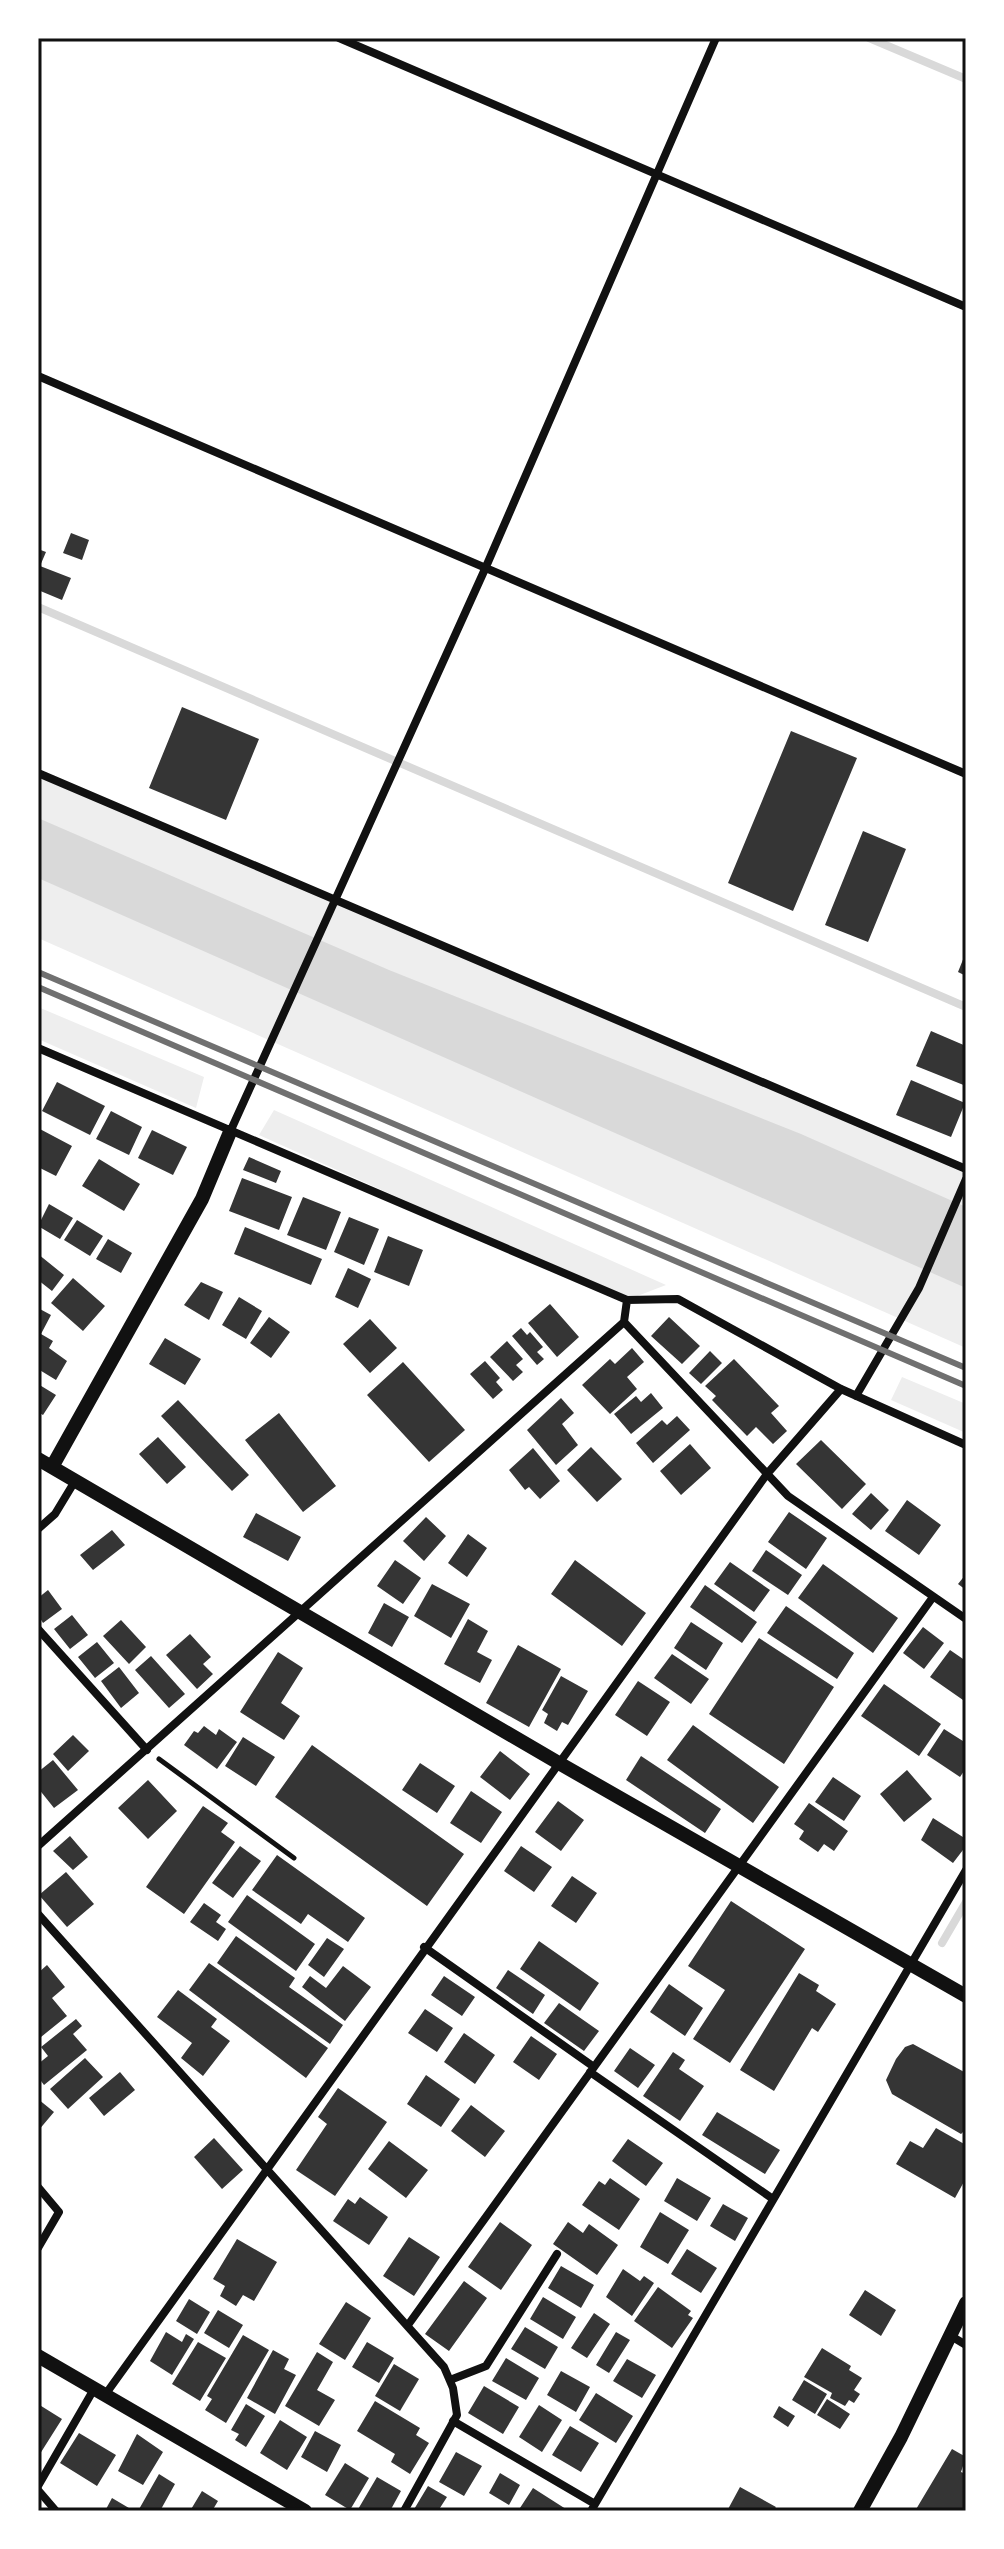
<svg xmlns="http://www.w3.org/2000/svg" width="1004" height="2549" viewBox="0 0 1004 2549" font-family="Montserrat,sans-serif">
<style>
.green{fill:#eee}
.water{fill:#d9d9d9}
.lines{fill:none;stroke-linecap:round;stroke-linejoin:round}
.stream{stroke:#d9d9d9;stroke-width:8}
.building{fill:#353535}
.path{stroke:#111;stroke-width:5}
.minor{stroke:#111;stroke-width:8}
.tertiary{stroke:#111;stroke-width:14}
.rail{stroke:#707070;stroke-width:6}
.neatline{fill:none;stroke:#111;stroke-width:3}
</style>
<rect width="100%" height="100%" fill="#fff"/>
<!-- green -->
<path class="green" d="M38,773L966,1169V1348L38,938Z
M38,1007L204,1077L196,1108L38,1039Z
M274,1110L666,1285L627,1300L259,1135Z
M902,1377L966,1404V1433L891,1400Z"/>
<!-- water -->
<path class="water" d="M38,818L389,970L801,1134L966,1207V1288L38,878Z"/>
<g class="lines">
<!-- stream -->
<path class="stream" d="M869,38L966,79
M38,607L966,1007
M942,1943L966,1902"/>
</g>
<!-- building -->
<path class="building" d="M71,533L89,540L82,560L63,553Z
M38,549L46,552L40,566L71,578L62,600L38,590Z
M182,707L259,739L226,820L149,788Z
M791,731L857,758L793,911L728,883Z
M863,831L906,849L868,942L825,925Z
M966,952V976L958,972Z
M931,1031L966,1046V1086L916,1066Z
M911,1080L965,1103L951,1137L896,1115Z
M57,1082L105,1106L90,1135L42,1111Z
M111,1111L142,1127L129,1155L96,1139Z
M38,1128L72,1146L56,1176L38,1167Z
M152,1130L187,1147L173,1175L138,1158Z
M249,1157L281,1171L276,1183L243,1170Z
M99,1159L140,1184L124,1211L82,1186Z
M242,1178L292,1197L279,1230L229,1211Z
M303,1197L341,1212L326,1250L287,1235Z
M49,1204L73,1218L60,1239L38,1226Z
M349,1217L379,1229L364,1265L334,1252Z
M77,1220L103,1236L90,1256L64,1240Z
M245,1227L322,1259L311,1285L234,1254Z
M388,1236L423,1250L409,1286L374,1272Z
M108,1239L132,1253L121,1273L96,1259Z
M38,1254L64,1275L52,1291L38,1280Z
M348,1268L371,1279L358,1308L335,1297Z
M73,1278L105,1306L83,1331L51,1303Z
M201,1282L223,1292L209,1320L184,1305Z
M239,1297L262,1311L246,1339L222,1325Z
M550,1304L579,1337L557,1357L528,1323Z
M38,1308L51,1315L41,1334L53,1341L49,1348L67,1361L56,1380L38,1369Z
M269,1317L290,1332L271,1358L250,1343Z
M669,1317L700,1346L682,1364L651,1336Z
M370,1319L397,1348L370,1373L343,1344Z
M521,1328L527,1335L530,1332L543,1347L537,1352L544,1359L537,1365L512,1336Z
M165,1338L201,1359L185,1385L149,1364Z
M507,1341L523,1359L516,1365L523,1372L513,1381L490,1357Z
M632,1348L644,1362L627,1377L637,1389L610,1414L582,1385L610,1359L615,1364Z
M710,1351L722,1363L701,1384L689,1373Z
M734,1359L779,1406L771,1413L787,1431L773,1444L756,1427L747,1436L712,1400L716,1396L705,1386Z
M485,1361L500,1378L496,1382L503,1390L493,1399L470,1374Z
M403,1362L465,1430L429,1462L367,1395Z
M38,1384L56,1395L43,1415L38,1412Z
M651,1393L663,1408L631,1434L614,1414L636,1396L641,1402Z
M561,1398L574,1413L562,1424L578,1445L556,1465L527,1430Z
M178,1400L249,1475L232,1491L161,1416Z
M279,1413L336,1486L303,1512L245,1440Z
M677,1416L690,1430L653,1463L636,1443L662,1420L667,1425Z
M158,1437L186,1467L167,1484L139,1454Z
M821,1440L866,1484L842,1509L796,1464Z
M690,1444L711,1468L681,1495L660,1471Z
M591,1447L622,1479L597,1502L567,1470Z
M533,1448L560,1481L540,1499L529,1487L525,1490L509,1470Z
M871,1493L889,1510L871,1530L852,1514Z
M907,1500L941,1525L919,1555L885,1531Z
M789,1512L827,1538L806,1569L768,1542Z
M256,1513L301,1537L288,1561L243,1537Z
M426,1517L446,1536L424,1561L403,1541Z
M112,1530L125,1545L93,1570L80,1555Z
M468,1534L487,1548L467,1577L448,1563Z
M766,1550L802,1575L788,1595L752,1571Z
M395,1560L421,1578L403,1604L377,1586Z
M575,1560L646,1613L622,1646L551,1594Z
M730,1562L770,1590L754,1612L714,1584Z
M823,1564L898,1618L873,1653L798,1598Z
M966,1574V1590L958,1584Z
M432,1584L470,1604L451,1638L414,1616Z
M705,1585L757,1622L742,1643L690,1607Z
M48,1590L62,1609L43,1623L38,1615V1598Z
M384,1603L409,1617L392,1647L368,1633Z
M786,1606L854,1653L837,1679L767,1633Z
M72,1615L88,1635L70,1649L54,1629Z
M468,1619L488,1631L477,1652L492,1660L480,1683L444,1664Z
M121,1620L146,1647L129,1664L103,1636Z
M691,1622L723,1643L706,1670L674,1648Z
M923,1627L944,1643L924,1669L903,1653Z
M190,1634L211,1657L203,1664L213,1674L197,1689L166,1655Z
M759,1638L834,1687L784,1764L709,1714Z
M97,1642L114,1663L95,1678L78,1657Z
M518,1645L561,1669L529,1727L486,1703Z
M950,1650L966,1661V1695L963,1700L930,1677Z
M278,1652L303,1668L281,1703L300,1716L284,1740L240,1712Z
M672,1654L709,1679L691,1704L654,1678Z
M151,1656L185,1694L169,1708L135,1670Z
M119,1667L139,1693L121,1708L101,1681Z
M561,1676L588,1691L568,1725L562,1722L557,1731L544,1723L548,1714L542,1710Z
M638,1681L670,1702L647,1736L615,1715Z
M884,1684L941,1724L919,1756L861,1716Z
M693,1725L779,1787L753,1823L667,1760Z
M204,1726L216,1735L219,1729L237,1742L217,1769L184,1745L194,1731L198,1733Z
M944,1729L966,1743V1768L960,1777L927,1755Z
M73,1735L89,1751L68,1771L53,1754Z
M243,1737L275,1757L256,1786L225,1766Z
M312,1745L464,1854L427,1906L275,1797Z
M500,1751L530,1774L510,1800L480,1777Z
M641,1756L721,1809L705,1833L626,1780Z
M53,1760L78,1790L54,1808L38,1788V1772Z
M420,1763L455,1786L437,1813L402,1790Z
M907,1770L932,1799L904,1822L880,1794Z
M833,1777L861,1796L844,1821L815,1802Z
M148,1780L177,1811L148,1839L118,1808Z
M471,1791L502,1812L481,1843L450,1823Z
M558,1801L584,1820L561,1851L535,1832Z
M809,1803L848,1831L834,1851L824,1844L818,1852L799,1839L804,1831L794,1824Z
M203,1806L228,1823L221,1832L235,1842L184,1914L146,1887Z
M933,1818L966,1839V1846L953,1863L921,1840Z
M70,1836L88,1857L73,1870L53,1851Z
M240,1846L261,1861L233,1898L212,1883Z
M521,1846L552,1867L534,1892L504,1871Z
M277,1855L365,1918L348,1942L308,1914L301,1924L252,1890Z
M66,1872L94,1904L67,1927L39,1895Z
M572,1876L597,1893L576,1923L551,1906Z
M247,1895L315,1944L296,1971L228,1922Z
M731,1901L805,1949L730,2063L693,2039L725,1990L688,1966Z
M204,1903L221,1915L216,1922L226,1929L218,1941L190,1922Z
M236,1936L295,1978L289,1987L343,2025L330,2044L217,1963Z
M327,1938L344,1949L324,1977L308,1965Z
M539,1941L599,1983L580,2011L520,1969Z
M209,1963L328,2048L306,2078L189,1990Z
M47,1965L65,1987L52,1998L67,2016L41,2037L38,2034V1973Z
M343,1966L371,1987L345,2021L302,1987L310,1976L326,1988Z
M508,1970L545,1995L533,2014L496,1988Z
M799,1973L819,1985L816,1991L836,2004L818,2032L812,2028L774,2091L740,2070Z
M444,1976L475,1997L462,2016L431,1995Z
M669,1984L703,2008L685,2036L650,2012Z
M178,1990L217,2019L211,2027L230,2041L203,2076L181,2058L192,2043L157,2017Z
M559,2003L599,2031L584,2051L544,2023Z
M425,2009L453,2028L437,2052L408,2033Z
M76,2019L82,2026L73,2034L87,2050L44,2085L38,2077V2064L48,2056L41,2047Z
M464,2033L495,2055L475,2084L444,2062Z
M531,2036L557,2054L539,2080L513,2062Z
M913,2044L966,2073V2129L961,2134L892,2094L886,2080L896,2059L905,2047Z
M630,2048L655,2065L638,2088L614,2071Z
M673,2052L685,2060L679,2069L704,2086L680,2121L643,2096Z
M85,2058L103,2077L68,2109L50,2089Z
M120,2072L135,2090L104,2116L89,2098Z
M426,2075L460,2099L441,2127L407,2104Z
M338,2088L387,2122L335,2196L296,2170L327,2124L318,2117Z
M38,2099L54,2112L38,2131Z
M471,2105L505,2131L485,2157L451,2131Z
M717,2112L780,2150L765,2174L702,2135Z
M936,2128L966,2145V2178L955,2198L896,2164L910,2141L923,2148Z
M214,2138L243,2170L222,2189L194,2157Z
M628,2139L663,2163L646,2186L612,2161Z
M389,2141L428,2170L406,2198L368,2169Z
M610,2178L640,2199L619,2230L582,2205L599,2181L605,2185Z
M677,2178L711,2198L697,2221L664,2201Z
M360,2197L388,2217L369,2245L333,2221L348,2199L355,2204Z
M723,2204L748,2218L735,2241L710,2226Z
M660,2212L689,2230L668,2264L640,2247Z
M500,2222L532,2245L501,2290L468,2267Z
M568,2222L583,2233L589,2224L618,2245L597,2275L553,2244Z
M409,2237L440,2257L414,2296L383,2276Z
M237,2239L277,2262L254,2301L243,2295L236,2306L220,2296L225,2286L213,2279Z
M687,2249L717,2268L701,2293L671,2274Z
M561,2266L594,2285L581,2308L548,2288Z
M623,2269L640,2281L644,2276L654,2283L632,2316L606,2297Z
M464,2281L487,2298L449,2351L425,2334Z
M658,2287L691,2311L688,2315L693,2318L672,2348L634,2321Z
M865,2290L896,2310L881,2336L849,2315Z
M543,2297L576,2317L563,2339L530,2319Z
M189,2299L210,2312L197,2334L176,2321Z
M346,2302L371,2318L345,2360L319,2344Z
M218,2310L243,2325L229,2348L204,2333Z
M594,2313L610,2324L587,2358L571,2348Z
M525,2327L558,2347L545,2369L511,2349Z
M166,2332L182,2342L186,2334L194,2339L172,2375L150,2361Z
M616,2332L630,2340L609,2373L596,2365Z
M243,2335L269,2350L226,2423L205,2410L212,2399L207,2396Z
M198,2342L226,2358L200,2401L172,2384Z
M367,2342L394,2358L379,2383L352,2367Z
M822,2348L851,2366L849,2370L862,2378L854,2390L860,2394L854,2403L849,2400L845,2406L830,2398L832,2393L804,2377Z
M273,2350L289,2359L284,2369L296,2375L275,2414L247,2398Z
M317,2352L333,2362L317,2390L335,2400L319,2426L285,2406Z
M506,2358L539,2378L526,2400L492,2381Z
M627,2359L656,2375L642,2398L613,2381Z
M394,2364L419,2379L400,2411L375,2396Z
M561,2371L590,2387L576,2412L547,2395Z
M804,2380L827,2394L815,2414L792,2400Z
M484,2386L519,2407L503,2434L468,2413Z
M596,2393L633,2416L616,2443L579,2420Z
M827,2399L850,2414L840,2429L817,2415Z
M375,2401L420,2428L416,2435L429,2443L410,2474L391,2462L395,2454L357,2431Z
M38,2404L62,2419L38,2457Z
M246,2404L265,2416L246,2447L235,2440L239,2434L231,2430Z
M539,2405L562,2420L542,2452L519,2437Z
M779,2406L795,2416L788,2427L773,2417Z
M280,2420L307,2437L287,2470L260,2453Z
M570,2426L599,2443L581,2472L552,2455Z
M315,2431L341,2445L327,2472L301,2457Z
M79,2433L116,2455L97,2486L60,2463Z
M137,2434L163,2452L143,2485L118,2471Z
M952,2449L966,2457L961,2472L966,2474V2511H915Z
M456,2452L482,2466L464,2496L439,2482Z
M345,2463L369,2478L350,2510L325,2495Z
M500,2473L520,2485L509,2505L489,2493Z
M159,2474L175,2484L160,2511H138Z
M377,2477L401,2491L390,2511H357Z
M428,2486L447,2497L438,2511H413Z
M740,2487L776,2507L773,2511H727Z
M533,2488L569,2511H518Z
M202,2491L218,2501L212,2511H190Z
M112,2498L134,2511H105Z"/>
<g class="lines">
<!-- path -->
<path class="path" d="M159,1759L294,1858"/>
<!-- minor -->
<path class="minor" d="M339,38L966,307
M38,376L966,774
M38,773L966,1169
M38,1048L627,1300L678,1299L841,1389L966,1445
M230,1132L485,569L716,38
M627,1300L624,1322L788,1496L966,1619
M856,1396L919,1288L966,1179
M38,1529L55,1514L75,1481
M38,1629L147,1750
M38,1846L624,1322
M38,1914L444,2367L453,2388L457,2415L404,2511
M424,1947L594,2067
M590,2072L773,2199
M38,2187L59,2212L38,2248
M408,2325L933,1597
M951,2336L966,2345
M450,2380L486,2366L557,2254
M105,2395L767,1474L841,1389
M453,2421L595,2504
M38,2486L94,2389
M38,2490L56,2511
M591,2511L966,1870"/>
<!-- tertiary -->
<path class="tertiary" d="M38,1459L557,1762L966,1996
M52,1467L202,1199L230,1132
M38,2356L305,2511
M860,2511L901,2437L966,2303"/>
<!-- rail -->
<path class="rail" d="M38,972L966,1368
M38,987L966,1386"/>
</g>
<!-- border -->
<rect width="1004" height="2549" fill="none" stroke="#ffffff" stroke-width="80"/>
<rect x="40" y="40" width="924" height="2469" class="neatline"/>
</svg>
